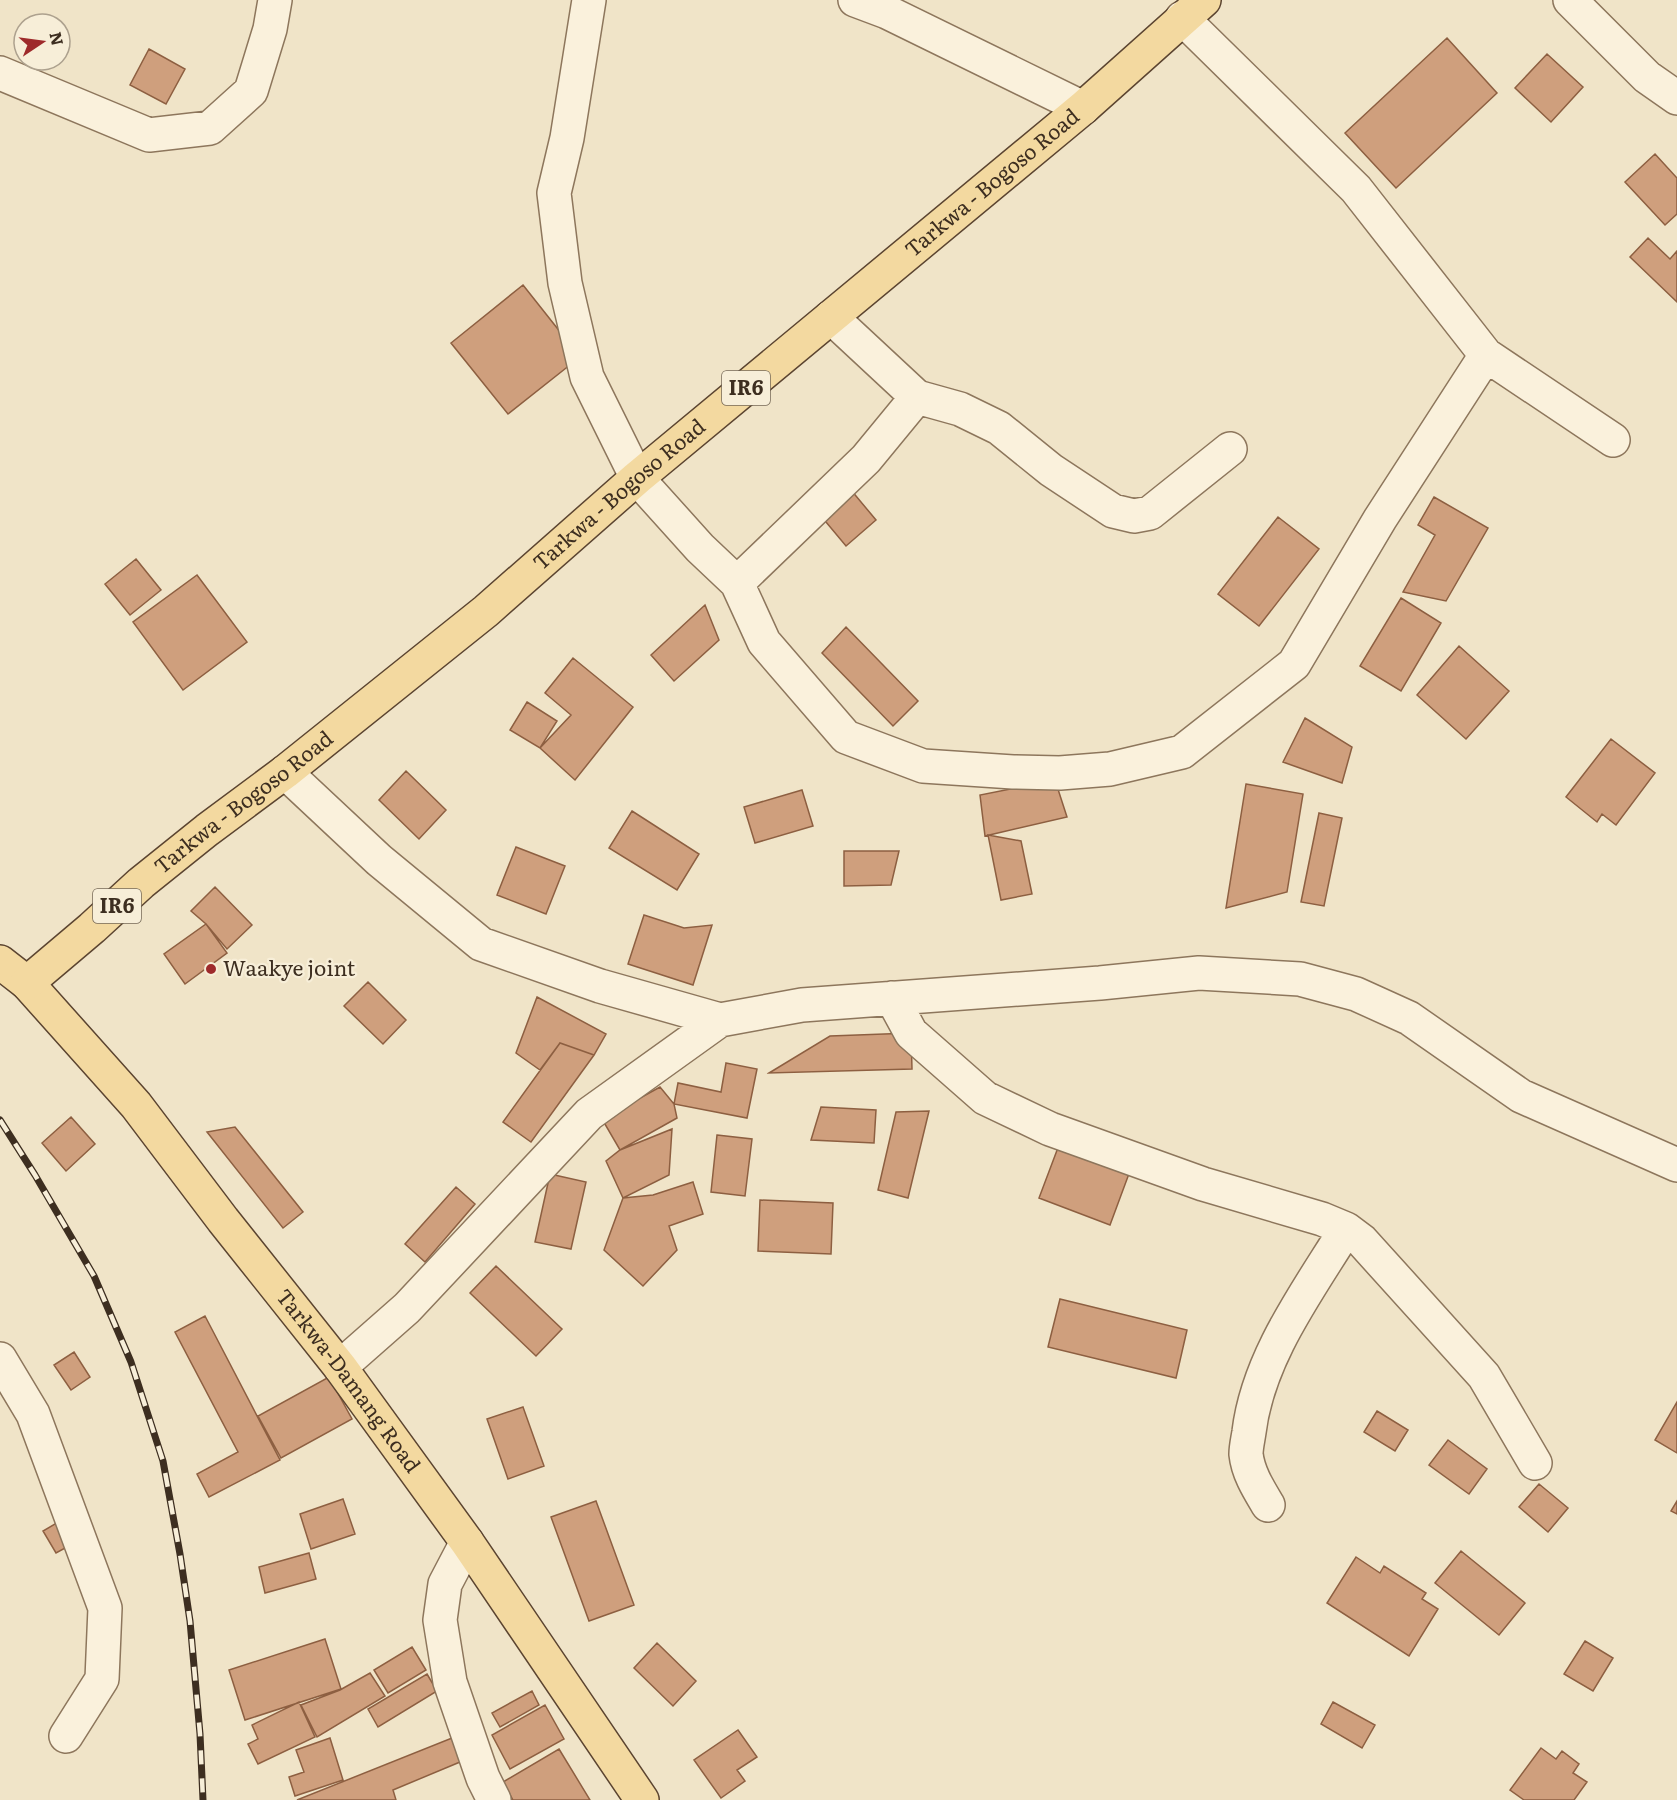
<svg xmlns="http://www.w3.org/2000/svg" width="1677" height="1800" viewBox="0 0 1677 1800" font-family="Literata,serif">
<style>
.building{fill:#cf9f7d;stroke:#8d5f41;stroke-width:1.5}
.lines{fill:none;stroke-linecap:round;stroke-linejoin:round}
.minor-casing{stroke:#8d765c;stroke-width:36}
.major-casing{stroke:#5b4430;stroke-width:36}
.minor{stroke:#faf1dc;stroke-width:33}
.major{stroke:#f3d9a0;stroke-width:33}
.rail-casing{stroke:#3d2e20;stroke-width:7}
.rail{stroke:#f7eed8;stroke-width:4.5;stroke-dasharray:14;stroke-linecap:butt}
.poi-dot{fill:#9e2a2b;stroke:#f7eed8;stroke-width:2}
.labels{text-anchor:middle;stroke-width:4.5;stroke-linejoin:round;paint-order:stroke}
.shield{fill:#f7eed8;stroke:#756857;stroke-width:1.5}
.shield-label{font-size:20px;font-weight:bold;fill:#3d2e20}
.street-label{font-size:21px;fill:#3d2e20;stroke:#f7eed8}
.poi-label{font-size:21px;fill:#3d2e20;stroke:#f7eed8;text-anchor:start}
</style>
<rect width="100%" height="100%" fill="#f0e4c8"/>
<!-- building -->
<path class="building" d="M1447,38L1497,93L1396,188L1345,133Z
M149,49L185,69L166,104L130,85Z
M1547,54L1583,87L1551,122L1515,88Z
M1655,154L1677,178V214L1665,225L1625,182Z
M1648,238L1670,259L1677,251V302L1630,257Z
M523,285L580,357L508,414L451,343Z
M846,484L876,520L846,546L816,510Z
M1434,497L1488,528L1446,601L1403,592L1435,535L1418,525Z
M1278,517L1319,549L1259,626L1218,594Z
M136,559L161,590L130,615L105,584Z
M197,575L247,642L183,690L133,622Z
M1401,598L1441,623L1401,691L1360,666Z
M705,605L719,640L674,681L651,655Z
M846,627L918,701L893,726L822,653Z
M1459,646L1509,691L1466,739L1417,695Z
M573,658L633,707L575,780L540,748L571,715L545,693Z
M527,702L557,721L540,748L510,730Z
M1305,718L1352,747L1342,783L1283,762Z
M1611,739L1655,773L1616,825L1602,814L1597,822L1566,797Z
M406,771L446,810L419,839L379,800Z
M1055,780L1067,817L985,836L980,795Z
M1246,784L1303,794L1287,892L1226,908Z
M802,790L813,826L755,843L744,807Z
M632,811L699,854L677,890L609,848Z
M1319,813L1342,818L1324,906L1301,902Z
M988,835L1021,841L1032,894L1001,900Z
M516,847L565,866L546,914L497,895Z
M844,851H899L891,885L844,886Z
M215,887L252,925L227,949L206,924L191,911Z
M644,915L684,928L712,925L693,985L628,964Z
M206,924L227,953L185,984L164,954Z
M368,982L406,1020L383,1044L344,1006Z
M537,997L606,1034L594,1055L560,1043L540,1070L516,1053Z
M911,1033L912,1069L769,1073L830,1036Z
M560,1043L594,1055L531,1142L503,1122Z
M726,1063L757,1069L747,1118L674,1104L678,1083L721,1092Z
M660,1087L674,1104L677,1118L620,1150L602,1119Z
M821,1107L876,1110L874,1143L811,1140Z
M929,1111L908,1198L878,1190L896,1112Z
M71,1117L95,1144L66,1171L42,1143Z
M235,1127L303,1212L283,1228L207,1132Z
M672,1129L669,1175L623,1198L606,1161L620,1150Z
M717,1135L752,1139L745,1196L711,1192Z
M1059,1145L1130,1171L1110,1225L1039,1198Z
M550,1174L586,1182L571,1249L535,1242Z
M693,1182L703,1214L669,1226L677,1250L643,1286L604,1250L623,1198L653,1195Z
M456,1187L475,1204L425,1262L405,1244Z
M760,1200L833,1203L831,1254L758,1251Z
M496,1266L562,1329L536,1356L470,1293Z
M1060,1299L1187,1330L1176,1378L1048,1347Z
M205,1316L280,1460L209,1497L197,1474L238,1452L175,1332Z
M74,1352L90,1377L71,1390L54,1365Z
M329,1377L352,1419L281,1458L258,1416Z
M1677,1402V1453L1655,1440Z
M523,1407L544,1466L508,1479L487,1419Z
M1377,1411L1408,1430L1395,1451L1364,1432Z
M1448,1440L1487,1469L1469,1494L1429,1465Z
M1539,1484L1568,1508L1548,1532L1519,1507Z
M343,1499L355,1534L311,1549L300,1514Z
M596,1501L634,1605L589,1621L551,1517Z
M1677,1501V1514L1671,1511Z
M67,1517L80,1540L56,1553L43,1531Z
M1461,1551L1525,1603L1499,1635L1435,1583Z
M309,1553L316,1579L265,1593L259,1567Z
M1356,1557L1380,1573L1384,1566L1426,1593L1422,1599L1438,1609L1409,1656L1327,1603Z
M325,1639L341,1689L245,1720L229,1670Z
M1585,1641L1613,1658L1593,1691L1564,1674Z
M657,1643L696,1681L673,1706L634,1668Z
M412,1647L426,1670L388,1693L374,1670Z
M370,1673L385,1696L317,1737L301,1705L340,1690Z
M427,1674L437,1691L378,1727L368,1709Z
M532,1691L539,1705L500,1727L492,1713Z
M299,1702L315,1737L258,1764L248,1744L258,1739L252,1725Z
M1333,1702L1375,1725L1362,1748L1321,1724Z
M545,1705L564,1739L510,1769L492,1735Z
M738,1730L757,1757L737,1770L745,1781L721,1798L694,1760Z
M330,1738L343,1780L295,1796L289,1777L304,1772L296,1750Z
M452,1738L460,1762L393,1790L396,1800H297Z
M1541,1748L1556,1759L1562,1751L1579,1764L1573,1773L1587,1782L1574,1800H1524L1510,1790Z
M559,1749L590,1800H513L503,1782Z"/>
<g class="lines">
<defs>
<path id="minor" d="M589,0L567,138L554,193L565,283L587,377L637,478L700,548L737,583L764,642L846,737L923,766L1013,772L1060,773L1110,769L1182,752L1294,664L1380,519L1486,355
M855,0L887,12L1083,108
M1570,0L1647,77L1677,98
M1182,18L1356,189L1486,355L1613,440
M0,73L149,135L210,128L251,91L270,29L275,0
M831,317L917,397L960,409L999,428L1051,470L1113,511L1134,516L1150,513L1230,449
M737,583L866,459L917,397
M285,772L379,860L481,944L600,986L720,1020L802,1005L1100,983L1199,973L1300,979L1356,994L1409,1018L1521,1096L1677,1165
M892,998L911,1033L985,1098L1050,1129L1203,1184L1322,1219L1346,1229L1362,1241L1484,1376L1535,1463
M0,1359L33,1414L105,1608L102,1679L66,1736
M340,1367L407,1308L589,1114L720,1020
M1268,1505C1259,1490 1248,1473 1246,1454C1246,1447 1248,1439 1249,1432C1258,1357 1308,1291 1346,1229
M467,1542L445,1584L440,1620L450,1682L483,1778L494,1800"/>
<g id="major">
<path id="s1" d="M0,962L27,983L136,1105L223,1220L340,1367L467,1542L642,1800"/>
<path id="s2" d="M27,983L92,928L141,883L207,830L285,772L486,611L637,478L1083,108L1204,0"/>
</g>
</defs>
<!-- minor casing -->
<use href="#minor" class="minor-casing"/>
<!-- major casing -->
<use href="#major" class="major-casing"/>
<!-- minor -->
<use href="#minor" class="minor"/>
<!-- major -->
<use href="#major" class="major"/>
<defs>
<path id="rail" d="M0,1120L35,1175L94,1276L131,1362L163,1461L180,1554L190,1621L200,1734L203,1800"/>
</defs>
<!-- rail casing -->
<use href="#rail" class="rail-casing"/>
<!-- rail -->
<use href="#rail" class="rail"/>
</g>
<!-- markers -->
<circle class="poi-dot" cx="211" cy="969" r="6"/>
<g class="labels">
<!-- shield labels -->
<g class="shield">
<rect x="722" y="371" width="48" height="34" rx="4.5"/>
<rect x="93" y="889" width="48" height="34" rx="4.5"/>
</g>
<g class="shield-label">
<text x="746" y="395">IR6</text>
<text x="117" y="913">IR6</text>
</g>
<!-- street labels -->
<g class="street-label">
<text dy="7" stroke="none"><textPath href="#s2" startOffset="1254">Tarkwa - Bogoso Road</textPath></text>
<text dy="7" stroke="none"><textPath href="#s2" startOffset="768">Tarkwa - Bogoso Road</textPath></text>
<text dy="7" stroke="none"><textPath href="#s2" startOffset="282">Tarkwa - Bogoso Road</textPath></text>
<text dy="7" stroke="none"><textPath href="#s1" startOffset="546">Tarkwa-Damang Road</textPath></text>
</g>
<!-- poi labels -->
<g class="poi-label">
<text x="223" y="976">Waakye joint</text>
</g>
</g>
<!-- north arrow -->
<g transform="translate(42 42) rotate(77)"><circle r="28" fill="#f7eed8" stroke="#ada18e" stroke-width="1.5"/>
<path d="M0-4.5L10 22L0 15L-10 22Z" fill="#9e2a2b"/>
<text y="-9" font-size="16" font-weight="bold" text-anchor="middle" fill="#3d2e20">N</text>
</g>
</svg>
